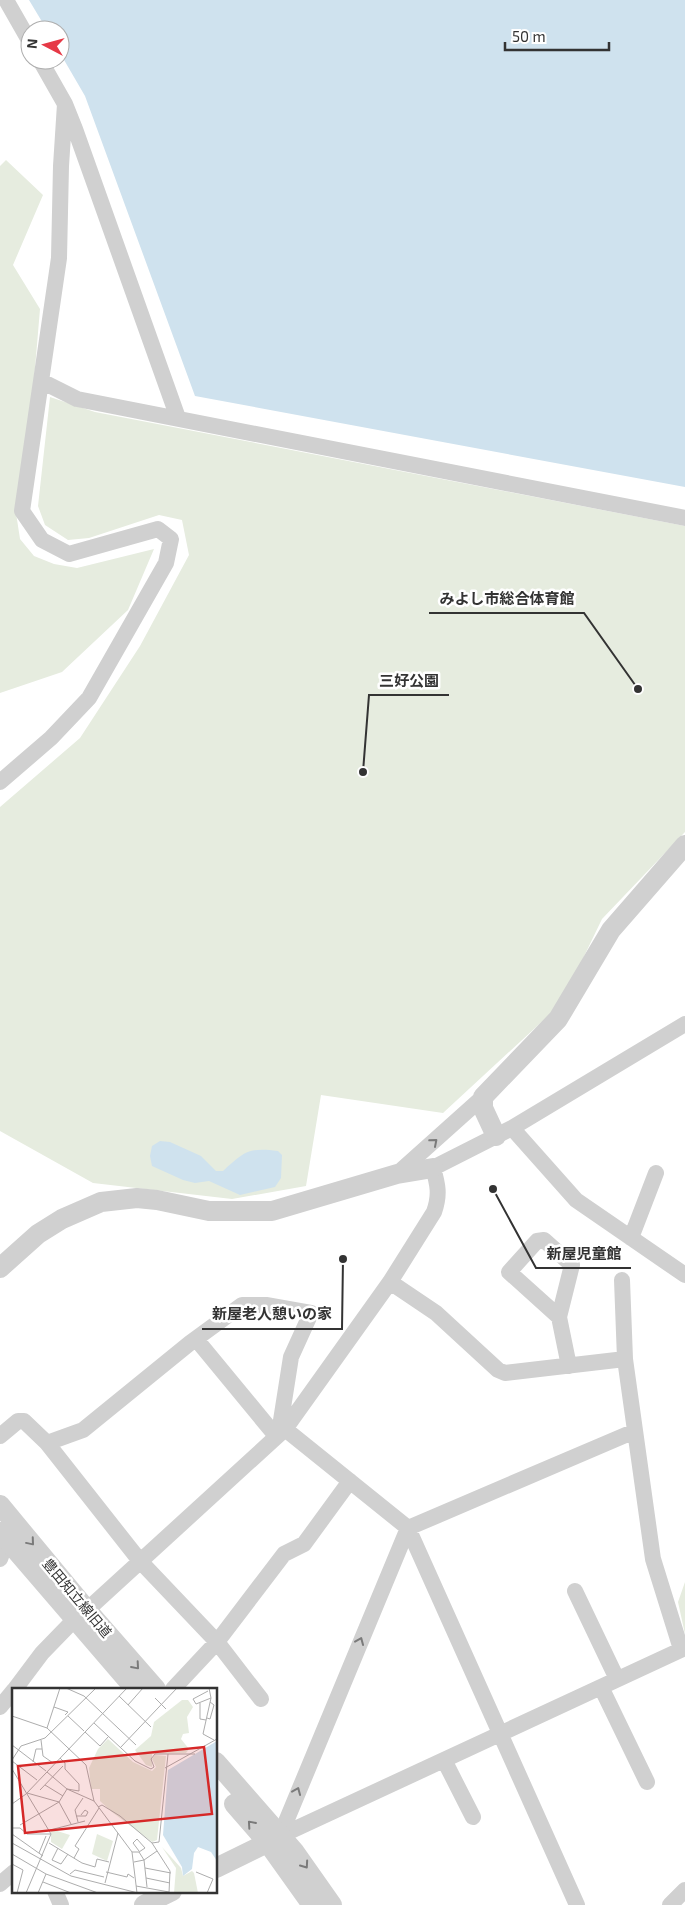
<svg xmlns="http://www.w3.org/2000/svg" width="685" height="1905" viewBox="0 0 685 1905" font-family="'Exo 2','Noto Sans JP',sans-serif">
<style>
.green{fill:#e6ecdf}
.water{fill:#cfe2ee}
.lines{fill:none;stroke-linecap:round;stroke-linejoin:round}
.minor{stroke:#d0d0d0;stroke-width:16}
.tertiary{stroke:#d0d0d0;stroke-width:20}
.oneway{stroke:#7a7a7a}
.labels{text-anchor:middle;stroke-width:5;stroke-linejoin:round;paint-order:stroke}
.street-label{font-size:14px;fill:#333;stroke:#fff}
.inset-road{fill:none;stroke:#adadad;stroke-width:1}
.view{fill:#d62828;fill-opacity:0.15;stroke:#d62828;stroke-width:2.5}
.inset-edge{fill:none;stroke:#333;stroke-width:2.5}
.leader{fill:none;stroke:#333;stroke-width:2}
.callout-dot{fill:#333;stroke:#fff;stroke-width:2}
.callout-label{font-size:15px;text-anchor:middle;font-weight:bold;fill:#333;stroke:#fff;stroke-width:5;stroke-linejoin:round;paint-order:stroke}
</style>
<rect width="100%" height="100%" fill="#fff"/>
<!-- green -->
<path class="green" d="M6,160L43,195L13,265L40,309L32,404L16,513L20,539L34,556L54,564L77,568L154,549L128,610L62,672L0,693V166Z
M50,397L95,412L685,526V832L602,919L561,1004L443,1113L321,1095L306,1186L232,1199L93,1183L0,1131V807L80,738L140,646L189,555L182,520L159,515L89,538L68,540L45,525L38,506Z
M685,1582V1634L678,1602Z"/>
<!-- water -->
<path class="water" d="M29,0H685V487L195,396L85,96L60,53V30H47Z
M160,1141L170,1142L201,1156L216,1171H223C244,1152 248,1147 278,1151L282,1155L281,1178L275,1187L240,1195L209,1181L195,1183L183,1180L152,1166L150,1156L152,1146Z"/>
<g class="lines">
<!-- minor -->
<path class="minor" d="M6,0L30,42
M40,60L65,104L75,129L178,418
M41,381L77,399L685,518
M0,782L51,738L89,698L166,563L171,539L158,529L69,554L42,540L22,511L59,258L61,166L65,104
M512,1128L576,1200L685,1275
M397,1174L483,1097
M631,1238L656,1173
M622,1280L625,1359L653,1559L681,1649
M390,1282L436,1313L498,1370L505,1373L625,1359
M559,1317L509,1272L537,1241L544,1240L572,1265L559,1317L569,1366
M196,1339L276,1436
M285,1429L408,1528L577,1905
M0,1436L18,1421H24L47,1443L83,1430L190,1343L242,1305H266L311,1313L291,1357L279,1433
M47,1443L140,1561L217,1642L261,1699
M0,1559L7,1540
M575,1591L617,1679
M87,1610L285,1429L390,1282L434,1212C440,1195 438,1185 433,1168L512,1128L685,1024
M601,1687L647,1782
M15,1689L42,1653L75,1619
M173,1689L217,1642L284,1554L304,1544L350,1481
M0,1707L14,1690
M444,1760L473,1817
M280,1836L408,1528L635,1431
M280,1836L685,1648
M0,1884L14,1872
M55,1891L61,1905
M670,1905L685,1890"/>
<!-- tertiary -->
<path class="tertiary" d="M496,1136L483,1108V1097L558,1019L611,930L685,845
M0,1268L38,1234L62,1219L101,1202L137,1198L157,1200L209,1211H272L397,1174L433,1168
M0,1505L87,1610L156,1689
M0,1532L135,1689
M216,1762L294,1851L332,1905
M234,1804L267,1842L312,1905
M216,1868L277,1838
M144,1905L172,1891"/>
</g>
<!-- one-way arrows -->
<defs><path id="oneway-chevron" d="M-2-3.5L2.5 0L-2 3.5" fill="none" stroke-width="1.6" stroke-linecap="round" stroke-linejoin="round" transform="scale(1.25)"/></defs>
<g class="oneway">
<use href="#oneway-chevron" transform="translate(434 1142) rotate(-41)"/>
<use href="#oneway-chevron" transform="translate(31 1542) rotate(50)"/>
<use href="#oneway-chevron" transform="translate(360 1641) rotate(-67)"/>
<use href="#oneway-chevron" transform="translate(136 1666) rotate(49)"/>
<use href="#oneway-chevron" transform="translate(297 1791) rotate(-67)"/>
<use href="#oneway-chevron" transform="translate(251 1824) rotate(-131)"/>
<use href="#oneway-chevron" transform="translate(305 1865) rotate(55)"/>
</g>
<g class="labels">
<!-- street labels -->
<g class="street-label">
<text transform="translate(77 1598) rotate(50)" y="5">豊田知立線旧道</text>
</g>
</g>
<!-- overview -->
<g transform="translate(12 1688)">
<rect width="205" height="205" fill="#fff"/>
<path d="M170,12H176L181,19L175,29L177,45L171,46L169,51L177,61L174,65L140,66V79L134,77L123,62L139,48L142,34ZM96,51L121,74L140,83L144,79L140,71L143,67L154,68L145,152L140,154L100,124L88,113V101H79L77,80L86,61ZM42,142L58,147L50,161L39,154V143ZM85,146L101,153L95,173L80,166ZM150,159L169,180L171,188L180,183L182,185L186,205H162L164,180Z" fill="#e6ecdf"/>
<path d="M205,53V173L199,164L186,159L182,165L180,181L171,188L170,179L151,147L156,82Z" fill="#cfe2ee"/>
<path class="inset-road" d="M54,0L72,8L124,57M197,0L199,10L191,46L202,52M196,3L181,11L184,16L199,10M107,8L139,39M143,10L154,21M188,15V31L194,32M116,17L131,0M42,19L56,24L53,27M0,28L35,40L74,77L82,113L120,164L125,205M56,28L72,43M195,30L198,31L202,17L198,14M82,35L123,73L139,81L142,79L139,71L143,66H183M35,40L48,0M73,44L88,58L96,49M29,52L31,68L41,75M0,57L34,83M108,60L165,0M48,70L53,75V81L67,96V103L55,101M0,72L9,58L33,50L84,0M0,73L25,92M21,74L24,61H30M153,80L205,51M0,81L39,146L14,205M35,84L55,101L82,113M33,97L51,108M28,102L51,78M15,105L47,114L59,136M0,116L14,106L115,0M86,119L90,117L108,128L140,155L158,183L157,205M64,128H74L76,124L73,122L69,127M66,134L63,122L71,110M8,137L47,114L55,101M0,140H8L15,146H39M38,142L73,133M0,146L31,168M0,155L59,188L126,205M37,155L70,175L83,179L85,171L97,174M140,155L147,154L156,66M46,160L40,172L49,176L56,166M120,164H127L132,172L135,199M127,164L133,160L125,151L121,155L127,163M27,165L34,148M0,166L34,186L86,205M62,170L67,161L63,158L87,120M122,174L132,172L145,163M0,176L11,182L5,205M133,180L159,185M94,184L115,189L116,186L122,190M184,184L201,191L195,205M58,186L63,182L92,189M134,190L158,195M31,194L59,205M93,195L106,145M124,198L157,204M26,205L34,186"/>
<path class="view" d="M192,59L200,126L13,145L6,78Z"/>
<rect width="205" height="205" class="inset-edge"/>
</g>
<!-- callouts -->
<path class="leader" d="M638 689L584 613H429M363 772L369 695H449M493 1189L536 1268H631M343 1259L342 1329H202"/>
<g class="callout-dot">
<circle cx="638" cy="689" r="5"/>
<circle cx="363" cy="772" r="5"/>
<circle cx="493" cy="1189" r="5"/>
<circle cx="343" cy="1259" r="5"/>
</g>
<g class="callout-label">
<text x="507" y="604">みよし市総合体育館</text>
<text x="409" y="686">三好公園</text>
<text x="584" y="1259">新屋児童館</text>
<text x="272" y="1319">新屋老人憩いの家</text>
</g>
<!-- north arrow -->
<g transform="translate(45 45) rotate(276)"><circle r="24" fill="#ffffff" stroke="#adadad"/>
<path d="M0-4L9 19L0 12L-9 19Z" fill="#e63946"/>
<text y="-8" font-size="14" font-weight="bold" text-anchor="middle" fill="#333333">N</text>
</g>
<!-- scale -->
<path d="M505 42v8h104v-8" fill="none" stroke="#333333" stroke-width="2.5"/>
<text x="512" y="42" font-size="15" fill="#333333" stroke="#ffffff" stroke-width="4" paint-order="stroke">50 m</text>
</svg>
